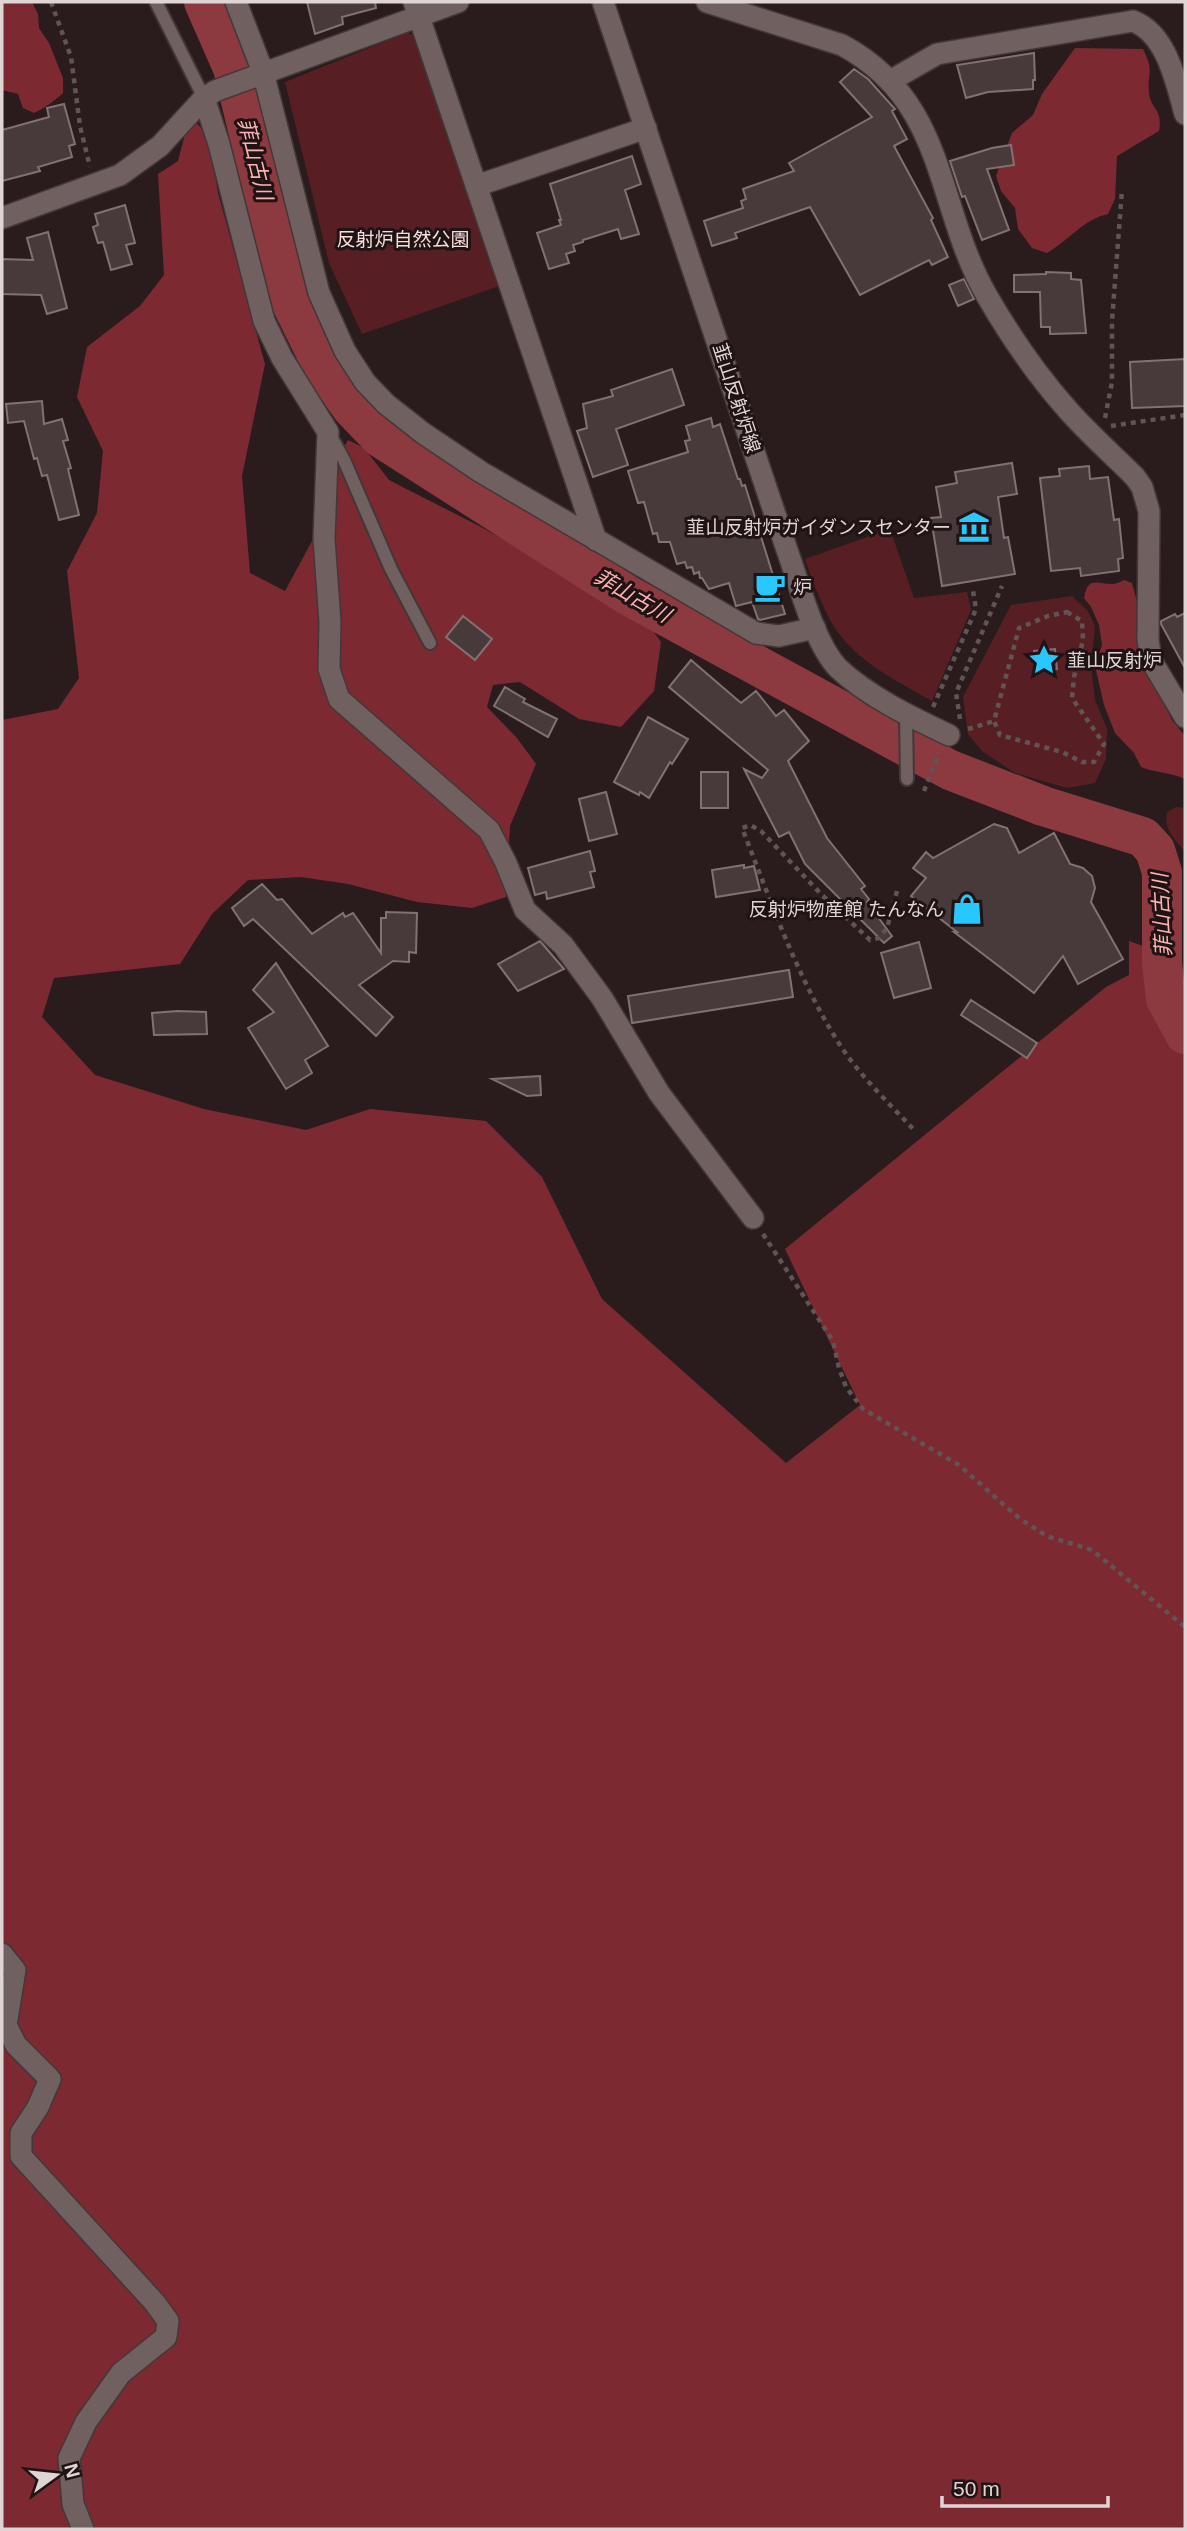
<svg xmlns="http://www.w3.org/2000/svg" width="1187" height="2531" viewBox="0 0 1187 2531" font-family="Helvetica,'Noto Sans JP',sans-serif">
<style>
.green{fill:#571f24}
.forest{fill:#7c2932}
.lines{fill:none;stroke-linecap:round;stroke-linejoin:round}
.river{stroke:#8d3940;stroke-width:40}
.building{fill:#483a3a;stroke:#827171;stroke-width:2}
.lane-casing{stroke:#433838;stroke-width:16}
.street-casing{stroke:#433838;stroke-width:24}
.secondary-casing{stroke:#433838;stroke-width:24}
.path{stroke:#615455;stroke-width:4.5;stroke-dasharray:5 5;stroke-linecap:butt}
.lane{stroke:#706060;stroke-width:12}
.street{stroke:#706060;stroke-width:21}
.secondary{stroke:#706060;stroke-width:21}
.labels{text-anchor:middle;stroke-width:6;stroke-linejoin:round;paint-order:stroke}
.park-label{font-size:19px;fill:#f5dbdb;stroke:#201314}
.street-label{font-size:19px;fill:#dfd5d5;stroke:#201314}
.poi-label{font-size:19px;fill:#dfd5d5;stroke:#201314;text-anchor:end}
.water-label{font-size:21px;font-style:italic;fill:#fcb2b4;stroke:#201314}
</style>
<rect width="100%" height="100%" fill="#2a1c1d"/>
<!-- green -->
<path class="green" d="M406,33L415,35L499,286L362,334L329,263L285,82Z
M890,529L914,598L967,592L971,610L932,701C897,681 855,661 833,625C821,604 813,582 805,559Z
M1072,596L1088,611L1095,626L1091,666L1095,700L1107,729L1106,759L1095,783L1067,788L1015,773L982,751L968,734L963,697L1011,605Z
M1176,807L1185,808V852C1175,839 1163,829 1167,812Z"/>
<!-- forest -->
<path class="forest" d="M2,2H32L38,14L39,28L49,43L63,78V93C56,100 43,109 34,113L23,108L18,94L2,90Z
M1075,48L1143,49C1155,74 1147,70 1149,93C1151,110 1163,108 1159,131L1117,156L1115,199L1108,214C1084,219 1068,241 1047,253L1032,248L1018,229L1015,208L1001,191L996,176L1012,133L1033,115L1042,94Z
M194,121C211,132 215,174 218,193L265,364L242,476L250,573L285,591L312,541L329,475L348,440L364,448L389,480L483,528L645,620L661,642L654,691L621,727L579,719L520,682L493,685L487,707L517,738L536,764L510,826L506,897L472,908L417,902L348,884L301,877L248,880L212,914L180,964L54,978L42,1017L95,1075L204,1109L306,1130L370,1109L486,1121L542,1177L602,1299L786,1463L860,1405L785,1249L1106,987L1129,975V941L1146,947L1149,954L1159,1009L1185,1055V2529H2V720L58,709L79,678L67,571L97,513L103,451L77,397L87,347L140,306L164,275L158,174L178,161L186,130Z
M1124,580L1132,583L1139,609L1140,652L1146,672L1157,689L1172,720L1185,736V779C1170,772 1156,773 1141,767L1134,753L1115,733L1104,705L1095,666L1102,645L1099,625L1091,607L1084,598C1088,576 1096,584 1112,584C1116,584 1120,582 1124,580Z"/>
<g class="lines">
<!-- river -->
<path class="river" d="M204,2L233,68L289,298L324,369L352,408L381,438L629,596L950,770L1043,806L1143,837L1155,850L1162,872V963L1166,999L1185,1034"/>
</g>
<!-- building -->
<path class="building" d="M307,2H375L376,8L342,17L343,24L315,34Z
M1034,53L1035,80H1033V89L988,92L966,98L957,65Z
M854,69L868,79L895,109L892,111L907,139L894,146L933,218L931,220L948,257L932,265L929,260L860,295L810,207L735,233L737,238L712,246L704,221L743,208L741,201L746,199L743,189L794,171L789,163L872,117L840,82Z
M64,104L75,144L69,146L72,157L38,167L40,171L2,181V130L49,117L47,108Z
M1011,145L1014,165L987,169L1009,230L982,240L965,196L962,197L950,161L992,148Z
M632,156L641,184L625,190L639,234L621,239L618,229L583,240V242L573,245L575,251L566,254L569,263L549,269L537,233L561,225L559,220H561L550,184Z
M125,205L135,243L126,245L132,264L111,270L103,242L98,243L93,227L98,225L95,214Z
M48,232L67,308L47,314L41,295L2,294V259L33,260L27,238Z
M1046,272L1071,273V279L1081,280L1086,333L1050,334V327H1041L1040,292H1014V275L1046,274Z
M964,279L974,299L958,306L949,285Z
M1185,359V406L1132,408L1130,362Z
M672,369L684,405L616,429L628,465L593,477L577,431L587,428L583,404L613,396L611,390Z
M42,401L44,424L62,419L68,440L63,441L71,468L68,469L79,515L59,520L47,475L42,476L37,458L34,459L24,421L8,423L6,404Z
M711,418L713,427L720,424L738,479H740L742,486L745,485L785,614L760,620L758,619L752,602L736,606L729,583L709,589L702,578H700L699,572L694,574L692,567L687,568L685,562L677,564L670,542H659L657,533L653,534L644,502L638,503L628,471L688,452L685,441L690,440L686,426Z
M1012,463L1017,494L998,497L1004,538L1008,537L1015,574L942,586L931,518L941,517L936,487L957,483L955,472Z
M1089,466L1090,479L1108,477L1114,520L1119,519L1123,558L1118,559L1119,571L1081,576L1080,568L1051,571L1040,478L1060,476L1059,469Z
M1185,613V668L1161,624V621L1175,614L1177,617Z
M463,616L492,639L475,660L446,637Z
M1055,649L1057,669L1036,671L1034,651Z
M691,660L741,703L756,691L776,716L784,710L809,741L788,761L827,838L865,886L861,889L869,899L867,902L892,936L884,943L805,864L789,832L779,837L744,769L762,778L768,770L669,687Z
M505,687L525,699L523,702L557,719L548,737L494,706Z
M648,717L688,739L672,764L670,762L649,798L640,792L639,795L614,782Z
M701,772H728V808H701Z
M606,792L617,834L589,841L579,799Z
M994,824L1007,828L1019,853L1054,833L1070,864L1083,868L1092,876L1095,888L1091,902L1123,959L1078,984L1063,956L1034,993L954,932H957L911,896L926,878L913,868L926,852L933,858Z
M590,851L595,871L590,872L594,887L547,899L546,892L535,895L528,868Z
M744,865V868L754,866L760,890L716,897L712,870Z
M262,884L277,900L282,899L312,934L343,913L345,917L353,913L381,953V918H386V912L417,913L416,953L409,952V962L393,961L359,985L393,1017L376,1036L253,919L244,926L232,908Z
M540,941L564,969L518,991L498,964Z
M919,942L931,988L894,998L881,953Z
M276,963L328,1046L305,1060L312,1073L286,1089L248,1028L274,1012L253,990Z
M789,970L793,997L632,1023L628,996Z
M971,1000L1037,1043L1027,1058L961,1015Z
M178,1011L206,1012L207,1034L154,1035L152,1013Z
M540,1076L541,1095L527,1096L492,1079Z"/>
<g class="lines">
<defs>
<path id="lane" d="M156,2L204,98
M330,435L344,460L391,569L430,643
M906,715L907,779"/>
<path id="street" d="M236,2L263,72L319,293L345,351L365,382L386,404L423,433L481,472L756,633L779,636L815,628
M414,2L596,540
M890,81L937,54L1133,21C1167,34 1176,82 1185,114
M204,98L219,144L264,321L282,358L328,432L324,539L330,622L329,669L339,699L489,830L506,863L525,910L563,945L602,998L659,1093L753,1218
M476,186L646,128
M2,218L120,175L160,146L204,98L215,91L458,2
M2,1954L15,1970L6,2025L16,2045L50,2079L38,2107L21,2133V2156L155,2303L168,2321L166,2337L121,2373L86,2422L69,2458L73,2504L83,2529"/>
<path id="secondary" d="M603,2L787,550C799,583 814,643 838,668C867,696 913,718 949,735
M707,2L842,45C948,102 935,206 987,296C1010,336 1037,375 1067,409C1088,433 1113,455 1135,477L1142,487L1149,511L1148,640L1151,660L1185,717"/>
</defs>
<!-- lane casing -->
<use href="#lane" class="lane-casing"/>
<!-- street casing -->
<use href="#street" class="street-casing"/>
<!-- secondary casing -->
<use href="#secondary" class="secondary-casing"/>
<!-- path -->
<path class="path" d="M51,2L71,57L80,126L90,167
M1105,418L1112,382V321L1122,190
M1111,426L1185,415
M1067,612L1082,621L1083,640L1074,677L1072,698L1104,744L1094,762H1082L1062,752L1000,735L994,721L1019,628L1048,616Z
M933,707L976,609L973,591
M960,719L956,693L1002,586
M968,729L994,721
M924,791L939,753
M897,891L887,928L879,938L870,940L821,894L761,831L750,825L742,828C771,901 797,978 840,1045C860,1076 889,1103 914,1130
M763,1234L833,1341L839,1368L846,1387L863,1409L959,1465L1020,1519L1047,1536L1092,1550L1185,1627"/>
<!-- lane -->
<use href="#lane" class="lane"/>
<!-- street -->
<use href="#street" class="street"/>
<!-- secondary -->
<use href="#secondary" class="secondary"/>
</g>
<!-- icons -->
<defs>
<symbol id="museum-bare" viewBox="-9 -9 18 18"><path d="M0-6L6-3V-2H-6V-3ZM-5-1h2V3h-2ZM-1-1h2V3h-2ZM3-1h2V3H3ZM-6 4H6V6H-6Z" fill="#28c8ff" stroke="#201314" stroke-width="2.5" paint-order="stroke"/></symbol>
<symbol id="cafe-bare" viewBox="-9 -9 18 18"><path d="M-5.5-4.5H6V0H3Q3 3.5 0 3.5H-2.5Q-5.5 3.5-5.5 0ZM3-3.2v2h1.7v-2ZM-6 4.5H4V6H-6Z" fill="#28c8ff" stroke="#201314" stroke-width="2.5" paint-order="stroke"/></symbol>
<symbol id="sight-bare" viewBox="-9 -9 18 18"><path d="M0-6L1.8-2.2L6-1.7L2.9 1.2L3.7 5.4L0 3.3L-3.7 5.4L-2.9 1.2L-6-1.7L-1.8-2.2Z" fill="#28c8ff" stroke="#201314" stroke-width="2.5" paint-order="stroke"/></symbol>
<symbol id="shop-bare" viewBox="-9 -9 18 18"><path d="M-5-2.5h2.3a2.7 3.5 0 0 1 5.4 0H5L5.5 6h-11ZM-1.5-2.5h3a1.5 2.3 0 0 0-3 0Z" fill="#28c8ff" stroke="#201314" stroke-width="2.5" paint-order="stroke"/></symbol>
</defs>
<g fill-rule="evenodd">
<use href="#museum-bare" x="952" y="505" width="44" height="44"/>
<use href="#cafe-bare" x="748" y="565" width="44" height="44"/>
<use href="#sight-bare" x="1022" y="638" width="44" height="44"/>
<use href="#shop-bare" x="945" y="887" width="44" height="44"/>
</g>
<g class="labels">
<!-- park labels -->
<g class="park-label">
<text x="403" y="246">反射炉自然公園</text>
</g>
<!-- street labels -->
<g class="street-label">
<text transform="translate(737 398) rotate(72)" y="7">韮山反射炉線</text>
</g>
<!-- poi labels -->
<g class="poi-label">
<text x="951" y="534">韮山反射炉ガイダンスセンター</text>
<text x="793" y="594" text-anchor="start">炉</text>
<text x="1067" y="667" text-anchor="start">韮山反射炉</text>
<text x="944" y="916">反射炉物産館 たんなん</text>
</g>
<!-- water labels -->
<g class="water-label">
<text transform="translate(255 159) rotate(76)" y="7">菲山古川</text>
<text transform="translate(632 596) rotate(30)" y="7">菲山古川</text>
<text transform="translate(1162 915) rotate(-93)" y="7">菲山古川</text>
</g>
</g>
<!-- border -->
<rect width="1187" height="2531" fill="none" stroke="#dfd5d5" stroke-width="7"/>
<!-- north arrow -->
<g transform="translate(56 2475) rotate(75)" stroke="#201314" stroke-width="5" paint-order="stroke">
<path d="M0-5L12 26L0 18L-12 26Z" fill="#dfd5d5"/>
<text y="-10" font-size="19" font-weight="bold" text-anchor="middle" fill="#dfd5d5">N</text>
</g>
<!-- scale -->
<path d="M942 2496v10h166v-10" fill="none" stroke="#dfd5d5" stroke-width="3.5"/>
<text x="953" y="2496" font-size="21" fill="#dfd5d5" stroke="#201314" stroke-width="5" paint-order="stroke">50 m</text>
</svg>
